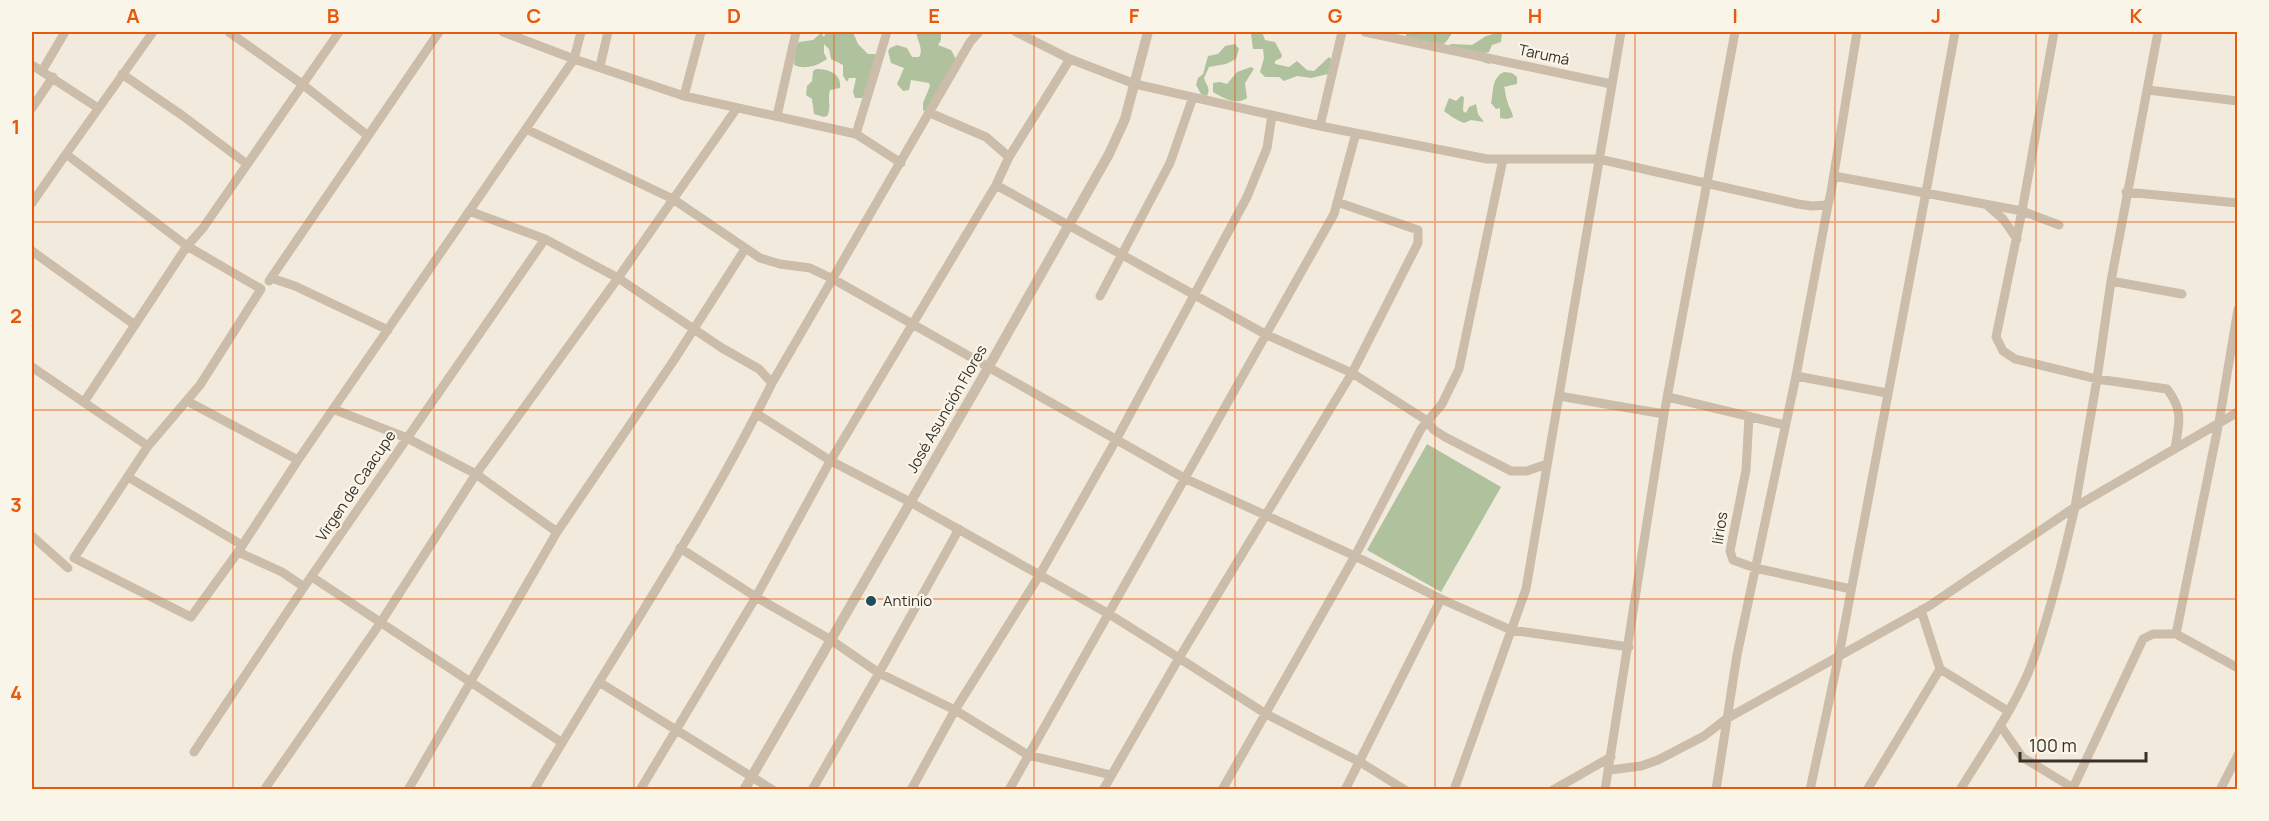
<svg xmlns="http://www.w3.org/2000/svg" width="2269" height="821" viewBox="0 0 2269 821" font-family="Manrope,sans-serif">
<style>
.green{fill:#afc29d}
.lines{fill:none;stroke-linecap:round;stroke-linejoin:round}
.minor{stroke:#cbbda9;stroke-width:9}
.tertiary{stroke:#cbbda9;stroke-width:10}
.grid{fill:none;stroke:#e8590c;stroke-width:1.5;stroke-opacity:0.55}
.poi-dot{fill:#1e4c59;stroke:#faf5e9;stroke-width:2}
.labels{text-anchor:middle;stroke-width:4.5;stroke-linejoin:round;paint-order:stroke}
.street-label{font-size:15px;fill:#383029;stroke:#faf5e9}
.poi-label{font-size:15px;fill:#383029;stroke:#faf5e9;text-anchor:start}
.neatline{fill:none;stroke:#e8590c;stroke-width:2}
.grid-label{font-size:20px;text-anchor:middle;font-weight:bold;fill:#e8590c}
</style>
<rect width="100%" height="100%" fill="#f2ebdd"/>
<!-- green -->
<path class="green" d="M826,32H853L858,44L868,54H875L879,59L869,76V86L862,98H855L853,92L856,78H849L847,82L843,76V65L831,59L829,49L824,44V53L827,59C817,66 805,70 794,65L795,48L799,42L813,40L821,33L824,37Z
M916,32H941V40L938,45L951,50L956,59L926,112L923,110V103L930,86L929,83L911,80L909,90L903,91L897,84L904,68L891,63L888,51L890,48L897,45L907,48L912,57H919C924,49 917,40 916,32Z
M1252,32H1262L1265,40L1275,42L1282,55L1281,58L1275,61V64L1289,67L1297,61L1307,70L1314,71L1329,57L1332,60L1328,74L1311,78L1297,76L1284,81L1279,77H1265L1260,72L1264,58L1263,49H1253L1251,34Z
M1406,32H1453L1446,42L1439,47L1406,39Z
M1500,32L1502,35L1501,42L1492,45L1489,52L1481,54L1492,62L1489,64L1466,56L1449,53L1448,46L1451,44L1472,45L1486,36Z
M1235,44L1239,49L1236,59L1226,64L1209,67L1204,78C1206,85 1211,88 1207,96L1201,94L1196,85L1198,78L1203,74L1208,56L1218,54L1225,46Z
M1251,67L1254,69L1245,83L1247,98C1236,106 1223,98 1213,92V83L1220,82L1227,84L1237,72Z
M816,69C829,69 842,74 840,88L830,90C827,99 832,108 827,116L824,117L814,114L812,99L806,95L807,86L812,81L813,71Z
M1504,72L1512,73L1517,77V84L1504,87C1506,92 1505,95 1507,100C1508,106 1512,110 1513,117L1507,119L1500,118V108L1496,109L1491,103C1494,91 1491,78 1504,72Z
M1461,96L1464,97L1463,111L1466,113L1469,107L1476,104L1478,114L1484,122L1471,120L1464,123C1458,121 1447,114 1444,111L1449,98L1456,101Z
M1427,444L1501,487L1441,592L1367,550Z"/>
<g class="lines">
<!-- minor -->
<path class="minor" d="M153,32L66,154L187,246L261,289L200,385L148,446L74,558L191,617L238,552L298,460L574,59L581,32
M229,32L302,84L367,135
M503,32L574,59L684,96L856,134L901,163
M1016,32L1070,59L1135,84L1320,126L1342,32
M1365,32L1611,84
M2054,32L2022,211L1996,337L2003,351L2015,359L2097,379L2167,389C2184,411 2179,423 2175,448
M32,65L98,108
M600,66L608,32
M42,71L65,32
M122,74L183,116L247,164
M2148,90L2238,101
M684,96L701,32
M32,108L53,77
M930,113L986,137L1009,157
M777,116L796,32
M1320,126L1487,159H1599L1798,204L1812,206L1828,205L1831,192L1857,32
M526,129L673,199L760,258L780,264L810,268L833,279L1184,478L1355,556L1441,599L1511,630L1629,647
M856,134L887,32
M1834,176L2022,211L2059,225
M996,185L1265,334L1352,373L1418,243V230L1337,202
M2126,192L2238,203
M32,203L66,154
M1828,205L1796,376L1887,393
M1987,205L2003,219L2017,239
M469,211L545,239L618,278L722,348L759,369L772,383
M32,251L135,325
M271,278L439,32
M269,281L271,278L295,286L388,330
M2111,281L2182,294
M1100,296L1170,163L1193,97
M32,367L148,446
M1559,396L1664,414
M1668,397L1785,425
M187,401L298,460
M84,402L187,246L203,228L339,32
M333,409L407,438L476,474L557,532
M757,414L831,461L910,502L1109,614L1179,658L1352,373L1426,420L1434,430L1445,437L1511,471H1527L1547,464
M1749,416L1746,470L1730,551L1733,560L1755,568L1851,589
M128,477L242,545
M32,536L68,568
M680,548L756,597L831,640L879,673L955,710L1028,755L1111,775
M238,552L282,572L304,587
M312,577L561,742
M1921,610L1940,669L2008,711
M2176,634L2219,422L2238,309
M599,682L773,790
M2000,725L2022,757L2073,788
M194,752L304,587L545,239
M1610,770L1641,766L1658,760L1704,736L1726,719L1929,606L2075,507L2238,412
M264,790L381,622L476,474L618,278L737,108
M408,790L557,532L674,360L745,249
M534,790C613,654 703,524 772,383L970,42L979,32
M640,790L756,597L828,465L996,185L1009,157L1070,59
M812,790L879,673L959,529
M911,790L955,710L1039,576L1116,440L1247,197L1267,148L1272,115
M1009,790L1334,214L1356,133
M1103,790L1179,658L1266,714L1360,762L1405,790
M1222,790L1355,556L1421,429L1442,404L1459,369L1503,159
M1345,790L1441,599
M1454,790L1526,589L1621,32
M1553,790L1611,757
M1605,790L1664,414L1735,32
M1716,790L1737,655L1796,376
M1810,790L1839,655L1929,176L1955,32
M1867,790L1940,669
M1960,790C1986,747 2017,705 2034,658C2051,609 2063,558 2075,507L2097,379L2111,281L2158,32
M2072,790L2143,639L2153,634H2176L2238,668
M2220,790L2238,755"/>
<!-- tertiary -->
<path class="tertiary" d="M744,790L988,368L1109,154L1125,119L1148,32"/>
</g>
<!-- grid -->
<path class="grid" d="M233,32V790M434,32V790M634,32V790M834,32V790M1034,32V790M1235,32V790M1435,32V790M1635,32V790M1835,32V790M2036,32V790M32,222H2238M32,410H2238M32,599H2238"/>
<!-- markers -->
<circle class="poi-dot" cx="871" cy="601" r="6"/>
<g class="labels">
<!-- street labels -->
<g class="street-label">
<text transform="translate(1544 55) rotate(12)" y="5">Tarumá</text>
<text transform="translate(947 409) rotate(-60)" y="5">José Asunción Flores</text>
<text transform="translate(356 486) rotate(-56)" y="5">Virgen de Caacupe</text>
<text transform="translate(1720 528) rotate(-81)" y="5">lirios</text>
</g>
<!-- poi labels -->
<g class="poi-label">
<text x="883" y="606">Antinio</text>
</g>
</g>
<!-- border -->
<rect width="2269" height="821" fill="none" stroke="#faf5e9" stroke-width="66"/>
<!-- scale -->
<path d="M2020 752v9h126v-9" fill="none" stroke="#383029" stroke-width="3"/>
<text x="2029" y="752" font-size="18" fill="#383029" stroke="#faf5e9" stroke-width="4.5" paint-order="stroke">100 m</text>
<rect x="33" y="33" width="2203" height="755" class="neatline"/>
<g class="grid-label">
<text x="133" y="23">A</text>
<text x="333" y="23">B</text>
<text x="534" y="23">C</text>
<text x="734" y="23">D</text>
<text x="934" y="23">E</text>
<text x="1134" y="23">F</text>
<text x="1335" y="23">G</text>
<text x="1535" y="23">H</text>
<text x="1735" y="23">I</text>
<text x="1936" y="23">J</text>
<text x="2136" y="23">K</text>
<text x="16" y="134">1</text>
<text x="16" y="323">2</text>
<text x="16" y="512">3</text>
<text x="16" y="700">4</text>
</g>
</svg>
